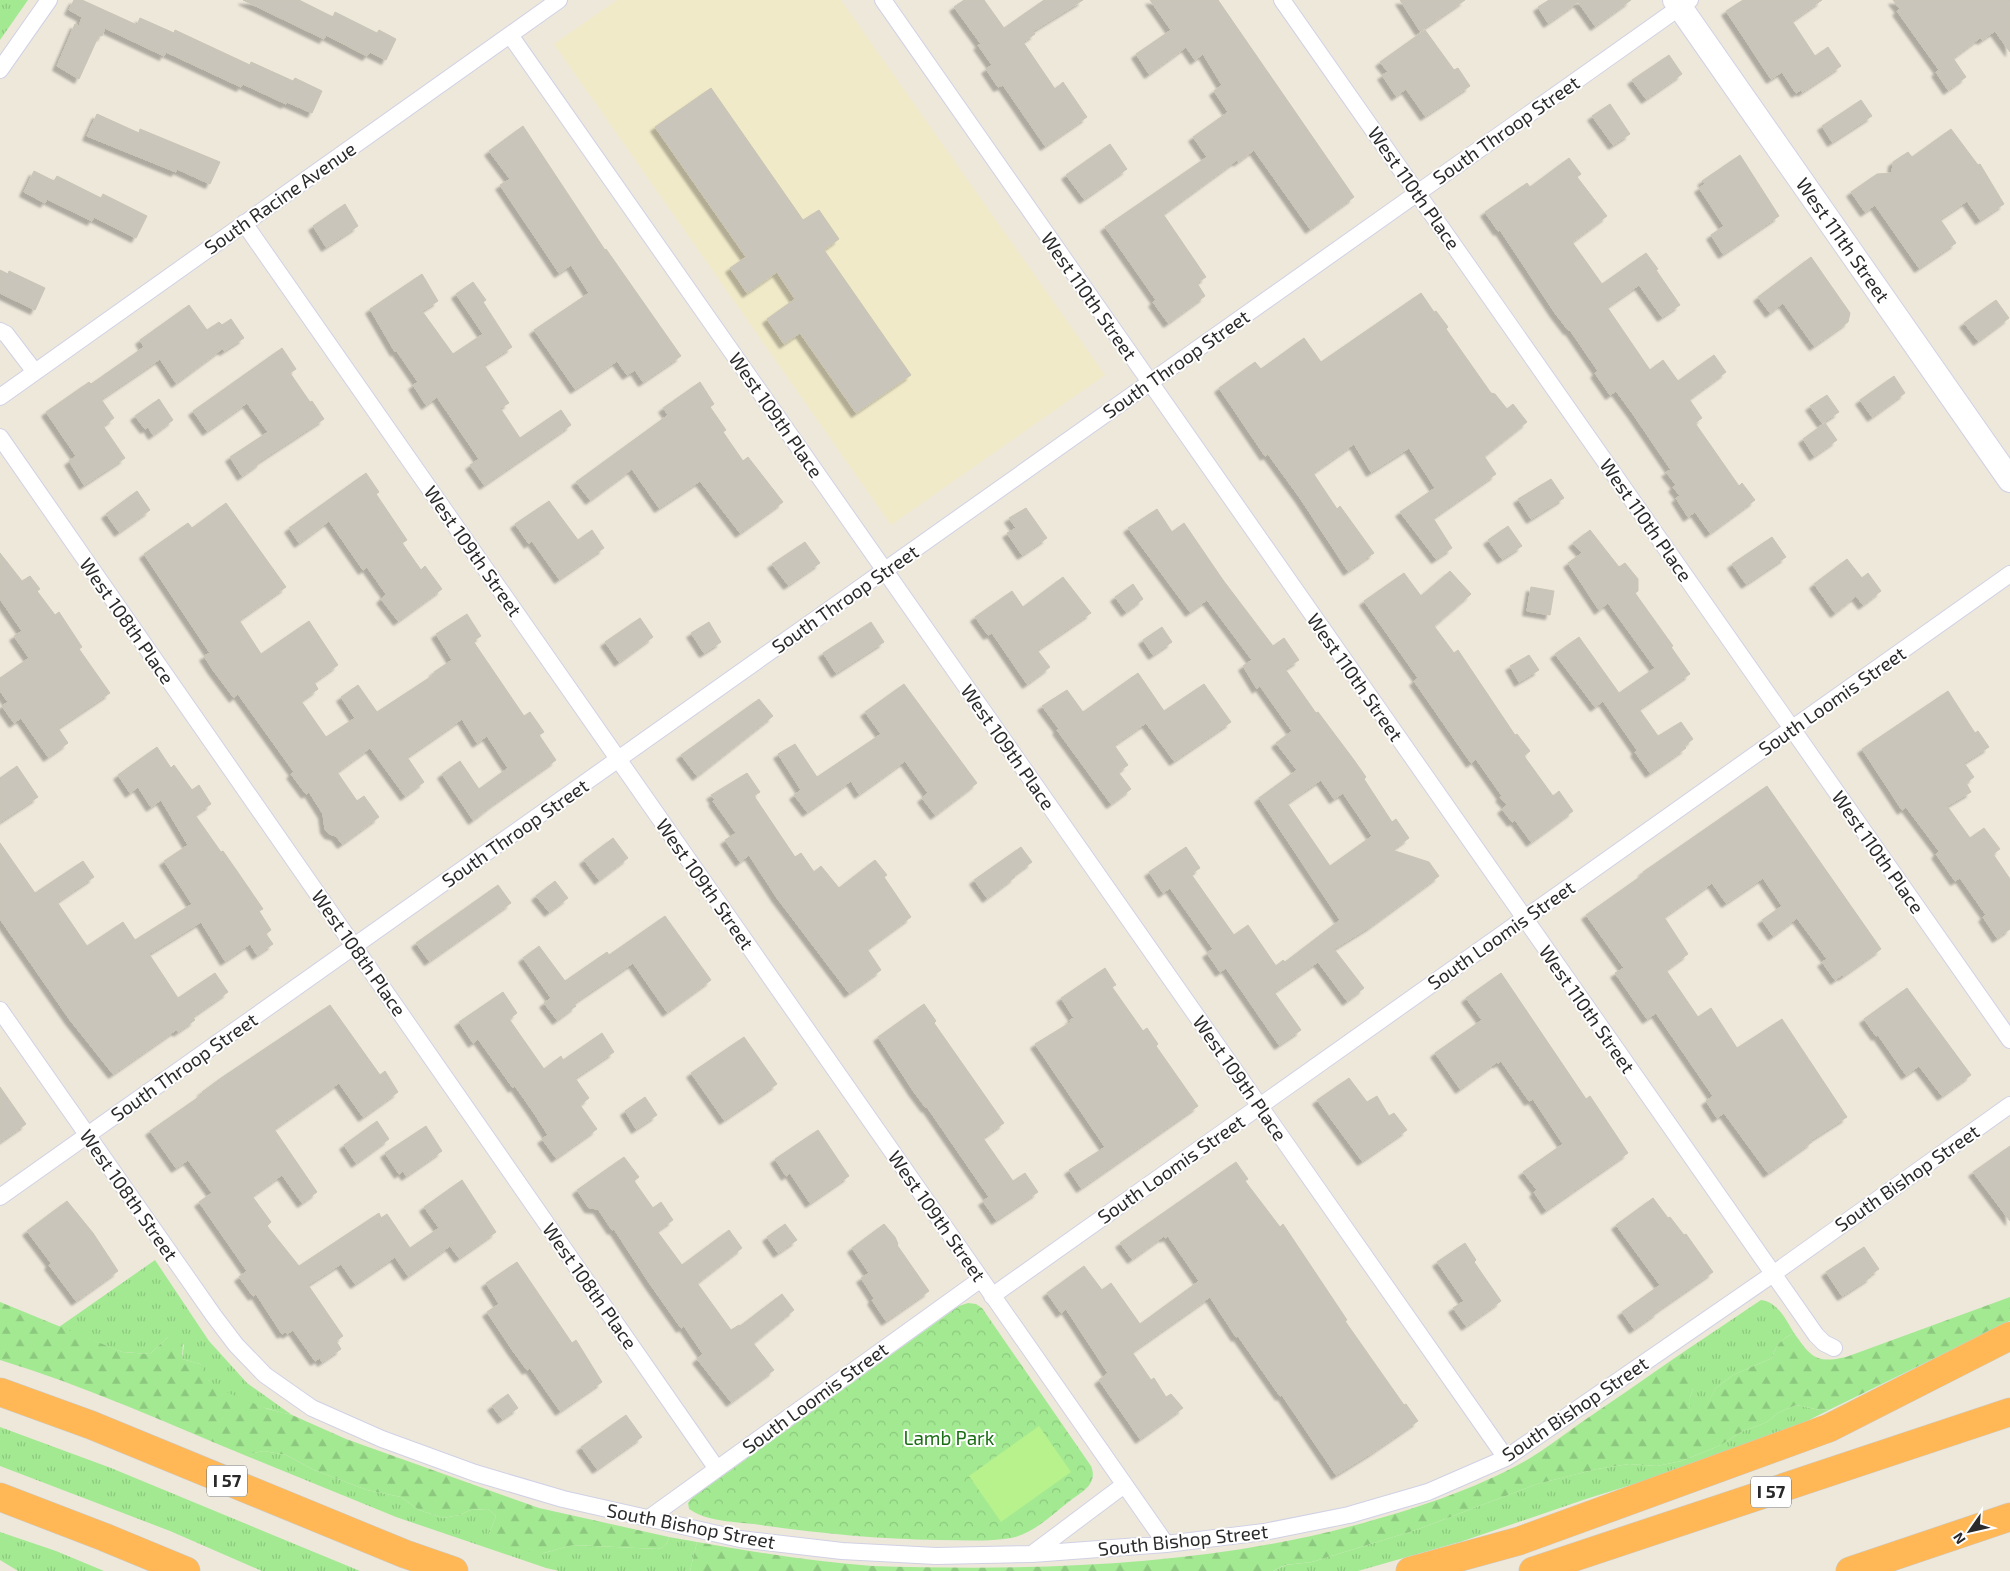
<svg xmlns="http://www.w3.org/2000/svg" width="2010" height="1571" viewBox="0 0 2010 1571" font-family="'Exo 2',sans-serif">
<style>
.education{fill:#f1eac9}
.grass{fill:url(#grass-tufts)}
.forest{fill:url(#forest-firs)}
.park{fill:url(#park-crowns)}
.pitch{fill:#b8f28d}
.building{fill:#c9c5bb;stroke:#c9c5b4;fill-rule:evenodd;filter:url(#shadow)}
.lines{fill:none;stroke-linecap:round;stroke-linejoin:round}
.street-casing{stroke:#d0d1e5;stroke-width:18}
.secondary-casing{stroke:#d0d1e5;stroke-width:26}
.highway-casing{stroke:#ccc;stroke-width:29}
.street{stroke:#fff;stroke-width:16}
.secondary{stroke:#fff;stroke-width:24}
.highway{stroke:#ffb855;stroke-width:28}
.labels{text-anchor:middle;stroke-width:4;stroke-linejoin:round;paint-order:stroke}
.shield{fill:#fff;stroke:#6a6a6a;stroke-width:1}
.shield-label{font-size:18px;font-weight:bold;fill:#2a2a2a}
.street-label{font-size:19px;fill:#2a2a2a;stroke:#fff}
.park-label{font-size:19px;fill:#196e13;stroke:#fff}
</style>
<defs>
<pattern id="grass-tufts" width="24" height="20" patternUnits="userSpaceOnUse" patternTransform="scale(1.25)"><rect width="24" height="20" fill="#a3e992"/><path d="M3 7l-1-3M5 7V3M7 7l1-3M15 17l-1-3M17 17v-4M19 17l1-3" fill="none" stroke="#8cc87e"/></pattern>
<pattern id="forest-firs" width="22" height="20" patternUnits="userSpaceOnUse" patternTransform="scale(1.25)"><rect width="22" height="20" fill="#a3e992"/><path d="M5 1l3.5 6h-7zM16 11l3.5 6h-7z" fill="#8cc87e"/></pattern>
<pattern id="park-crowns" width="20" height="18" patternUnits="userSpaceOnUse" patternTransform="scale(1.25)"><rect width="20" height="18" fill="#a3e992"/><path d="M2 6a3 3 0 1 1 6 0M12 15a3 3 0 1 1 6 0" fill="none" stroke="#8cc87e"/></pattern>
<filter id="shadow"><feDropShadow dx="-4.5" dy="4.5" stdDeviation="1" flood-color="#0004"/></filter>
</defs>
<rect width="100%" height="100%" fill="#eee8db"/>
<!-- education -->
<path class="education" d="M617,0H841L1105,375L891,525L554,44Z"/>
<!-- grass -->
<path class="grass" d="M0,0H28L0,40Z
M155,1260L209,1341L247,1383L292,1415C268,1409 227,1399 209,1381C205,1376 202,1369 200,1364L182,1359L184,1345L168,1337L150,1354L122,1352L59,1327Z
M1761,1300C1778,1302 1786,1320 1794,1333C1782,1339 1776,1344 1772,1358L1733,1375L1716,1388L1704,1410L1696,1412L1690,1409L1689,1401L1693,1388L1682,1353Z
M1796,1405L1820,1410L1831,1409L1795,1427L1711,1460L1586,1499L1463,1541L1358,1571H1273L1286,1565L1312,1562L1416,1530L1537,1484L1597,1469L1629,1464L1657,1466L1682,1461L1721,1445L1741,1432L1767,1422L1778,1413Z
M0,1427L111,1468L360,1571H262L170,1531L0,1466Z
M264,1451L286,1455L314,1470L367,1490L401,1497L419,1510L443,1518L460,1515L470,1510L488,1509L496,1516L489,1534L544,1553L573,1545L658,1549C665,1547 667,1545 669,1537L697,1542L690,1571H559L546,1568L396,1517L249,1457L253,1453Z
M0,1532L56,1551L104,1571H18L0,1560Z"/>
<!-- forest -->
<path class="forest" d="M2010,1297V1321L1831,1409L1820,1410L1796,1405L1778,1413L1767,1422L1741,1432L1721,1445L1682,1461L1657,1466L1629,1464L1597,1469L1537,1484L1416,1530L1312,1562L1285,1565L1273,1571H690L697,1542C755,1552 814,1562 872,1566C1032,1571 1197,1567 1352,1526C1412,1510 1474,1490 1527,1460C1545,1449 1562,1436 1579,1424C1613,1401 1647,1377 1682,1353C1689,1362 1695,1376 1693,1388C1691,1396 1688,1400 1690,1409L1696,1411L1704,1409L1716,1388L1733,1375L1772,1358C1776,1344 1782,1339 1794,1333C1811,1357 1816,1364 1846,1357Z
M0,1302L122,1352L150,1354L168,1337L176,1335C186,1342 182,1348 182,1359L200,1364L209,1381L228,1393L268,1409L292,1415L346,1439L539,1508L669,1537C667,1545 665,1547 658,1549L573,1545L544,1553L517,1551L498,1547L491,1543L489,1534L496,1516L488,1509L470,1510L460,1515L443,1518L419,1510L401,1497L367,1490L314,1470L286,1455L264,1451L253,1453L249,1457C167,1423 85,1386 0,1360Z"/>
<!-- park -->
<path class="park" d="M968,1303L976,1304L982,1308L1091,1466C1098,1483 1084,1491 1071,1500C1053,1514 1033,1534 1011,1538C987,1542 963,1540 939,1540C877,1539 816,1533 754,1524C734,1522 706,1521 689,1509L688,1503L692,1498L959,1306Z"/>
<!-- pitch -->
<path class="pitch" d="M1039,1426L1071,1472L1001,1522L969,1476Z"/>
<!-- building -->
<path class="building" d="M74,0H82L137,25L140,18L174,33L175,30L250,65L251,62L293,81L295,78L322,91L312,113L287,102L286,104L243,84L241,87L166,52L164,56L105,28L102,36L99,35L79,79L57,66L75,24L79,26L82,17L69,10Z
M243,0H299L333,17L335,12L377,33L379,30L396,39L386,60L370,52L367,56L326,35L324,39Z
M964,0H984L1004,28L1044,0H1083L1033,31L1035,34L1023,42L1055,89L1063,82L1087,117L1045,146L1003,85L998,87L986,69L992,65L978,45L981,44L954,7Z
M1150,0H1218L1354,197L1310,229L1254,150L1238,162L1237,160L1163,214L1206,277L1197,283L1205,296L1168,323L1153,302L1156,300L1105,227L1207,157L1193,137L1228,112L1214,91L1222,85L1203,54L1195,60L1186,47L1149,74L1136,54L1171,30Z
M1400,0H1465L1420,31Z
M1549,0H1631L1595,26L1578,2L1548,23L1538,7Z
M1743,0H1822L1792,21L1815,56L1828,47L1841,66L1802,92L1801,90L1796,93L1782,72L1771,79L1726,11Z
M1893,0H2010V52L1995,31L1982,40L1980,38L1953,58L1966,77L1948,90L1936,72L1939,70L1897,11L1900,9Z
M1425,30L1454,70L1458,68L1470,86L1425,116L1406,89L1396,96L1382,75L1388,72L1380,62Z
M1669,55L1682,74L1646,99L1632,80Z
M711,88L803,220L819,210L839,239L824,250L911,375L856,413L800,333L784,344L767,319L795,299L777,272L747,293L730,268L746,257L655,127Z
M1861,100L1872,116L1832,142L1822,126Z
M1610,104L1630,134L1613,145L1592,116Z
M97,114L139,133L140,129L220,162L210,184L177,169L176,172L87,136Z
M523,126L605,250L606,249L681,356L643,382L635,370L627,375L617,361L575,389L534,330L589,293L571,265L559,273L500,185L510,179L489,151Z
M1951,129L1978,165L1980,164L2004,204L1980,220L1967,201L1940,219L1956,243L1919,268L1875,205L1865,212L1851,192L1877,174L1892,173L1893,162L1908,152L1912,157Z
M1110,144L1127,169L1084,199L1066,175Z
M1740,155L1779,216L1723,254L1711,235L1724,226L1699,188L1705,184L1702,181Z
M1569,158L1581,174L1577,177L1607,216L1572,242L1602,284L1646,253L1658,269L1656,270L1680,305L1662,317L1639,285L1607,307L1650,370L1663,360L1678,381L1714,355L1726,372L1689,399L1702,418L1695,423L1739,486L1742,483L1755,500L1710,533L1695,512L1688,517L1676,498L1680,496L1673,487L1676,485L1666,472L1671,470L1633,414L1616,391L1610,395L1595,373L1598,371L1570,330H1568L1555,313L1500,230L1498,231L1485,212L1527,183L1530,187Z
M34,171L54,181L57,176L101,198L103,194L147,216L136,238L94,217L92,221L47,199L45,203L24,192Z
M345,204L358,226L326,247L313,226Z
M1811,257L1850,313L1848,322L1814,346L1783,303L1770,313L1758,297Z
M0,270L8,274L9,271L45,288L35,310L0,293Z
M422,274L438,301L422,311L453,354L483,334L456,294L473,282L486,300L483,302L512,347L484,365L509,403L500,408L520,438L561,410L571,425L484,485L470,465L479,459L437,397L426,405L413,385L418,382L396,350L395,352L370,309Z
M1421,293L1434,312L1436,311L1448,327L1446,329L1491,393L1495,394L1507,409L1513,404L1527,422L1484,456L1496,474L1433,518L1452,548L1436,559L1400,512L1435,488L1409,448L1371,472L1354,444L1313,473L1337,509L1340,506L1374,553L1348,571L1300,498L1268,454L1265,456L1219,388L1255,362L1261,369L1304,338L1321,362Z
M1996,300L2009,318L1978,341L1964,323Z
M189,305L207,330L219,322L222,325L231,319L244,338L224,351L222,349L176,383L160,359L101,399L114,418L103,426L125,458L84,485L69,461L76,456L46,412L89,382L91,384L144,347L140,340Z
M282,348L296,369L290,373L310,402L312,401L324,419L260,461L261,462L242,476L230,457L268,432L247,403L207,431L193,411Z
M1894,376L1905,393L1872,417L1860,400Z
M700,382L714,404L710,407L726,430L723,432L743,461L748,457L783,502L740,533L700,481L659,508L632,469L590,500L576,482L668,415L663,408Z
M1827,395L1839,412L1822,423L1810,406Z
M159,399L173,420L153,435L148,427L145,429L135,416Z
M1825,423L1837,440L1814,456L1803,439Z
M366,473L379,492L376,494L407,540L402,543L421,570L425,566L442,589L398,621L381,599L386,594L367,567L363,570L329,521L299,543L289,528Z
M1551,479L1564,498L1531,519L1518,499Z
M137,491L150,510L119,532L106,514Z
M549,501L578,540L592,530L604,548L559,579L532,541L529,544L515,524Z
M226,503L286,587L239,620L261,654L309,621L338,665L314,682L318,689L301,701L326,737L355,718L341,697L358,685L377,712L435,674L434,672L452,660L436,634L467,614L481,636L473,641L524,716L530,712L544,732L539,735L556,760L496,802L473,820L442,774L460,761L479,789L508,768L487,736L477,743L462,719L407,757L424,782L405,796L370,748L337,772L357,801L364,796L379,817L342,844L336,836L329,834L325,829L323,814L309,792L306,794L291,774L294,772L238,694L234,698L213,670L204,656L210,653L144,554L188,523L192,528Z
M1026,508L1047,538L1022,555L1007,533L1016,528L1009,518Z
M1157,509L1172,532L1184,523L1223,580L1273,646L1284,638L1299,660L1285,669L1316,713L1318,712L1354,760L1366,777L1364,779L1392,822L1396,819L1409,838L1392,850L1429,862L1439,876L1371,926L1334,949L1364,988L1347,1001L1318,962L1274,992L1301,1030L1279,1045L1226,968L1220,972L1207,953L1213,949L1170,888L1163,893L1149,872L1186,847L1200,868L1191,874L1234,935L1248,925L1276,966L1283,960L1285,962L1340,920L1259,798L1297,770L1276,743L1292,731L1260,686L1257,689L1243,666L1252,660L1207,600L1190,612L1128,528ZM1321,780L1334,799L1343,793L1372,836L1330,866L1287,803Z
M1508,526L1522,546L1502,559L1488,540Z
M1590,530L1619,567L1625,563L1638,579V591L1635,593L1673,646L1671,647L1690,674L1639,709L1658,736L1681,722L1693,739L1684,746L1686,748L1650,773L1635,752L1637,750L1603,701L1595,707L1555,654L1579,637L1619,693L1655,668L1608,603L1599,610L1568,563L1582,553L1573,543Z
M1772,537L1786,557L1746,584L1732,564Z
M805,542L820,563L788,585L772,564Z
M0,553L22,581L30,576L40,589L37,591L55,615L59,612L82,647L79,649L110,693L58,728L68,743L48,757L21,718L14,723L2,706L8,702L0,691V678L29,658L14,636L22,631L0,599Z
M1847,559L1862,578L1868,573L1881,591L1863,605L1856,596L1835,613L1814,584Z
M1450,571L1471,594L1434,626L1454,653L1458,650L1515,735L1517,734L1530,751L1524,756L1553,796L1559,791L1573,811L1531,842L1515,820L1512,822L1502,809L1507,805L1500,797L1502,796L1476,759L1471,763L1414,681L1418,678L1364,601L1404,573L1421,596Z
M1063,577L1091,613L1037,650L1050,667L1027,684L992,633L988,635L975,617L1012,591L1023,607Z
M1133,584L1143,599L1126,612L1115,597Z
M1531,587L1554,591L1550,615L1527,611Z
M640,618L653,637L619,662L605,642Z
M709,622L721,642L704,653L691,633Z
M871,622L884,642L836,673L823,653Z
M1162,627L1172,642L1153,655L1143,640Z
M1529,655L1539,670L1519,682L1510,666Z
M1138,673L1164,711L1204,684L1231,722L1174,761L1146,723L1114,745L1128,765L1118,772L1131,789L1111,804L1057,730L1059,729L1042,706L1067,690L1083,712Z
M904,684L977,783L935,815L922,798L928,793L905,761L859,794L851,781L807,812L794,795L801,790L778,754L795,744L817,777L881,734L865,712Z
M1948,691L1975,733L1978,731L1989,747L1964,763L1974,777L1966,783L1971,792L1947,806L1970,838L1984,828L2000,849L1993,854L2010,879V929L1997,938L1983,917L1986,915L1960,878L1955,881L1936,854L1939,851L1906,807L1902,810L1862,749Z
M759,699L773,716L697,776L681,755Z
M157,747L171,768L174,765L192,790L199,785L211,804L195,815L221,852L223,851L237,871L263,909L259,911L271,930L266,934L273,944L257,955L250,944L225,961L201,922L149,954L178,998L215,973L228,992L192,1017L195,1020L178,1032L176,1030L113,1074L70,1020L0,919V843L35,893L83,861L94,877L57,902L87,946L123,922L135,940L192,904L164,861L188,845L161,800L151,807L138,787L130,793L118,775Z
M17,766L38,797L0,822V778Z
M747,773L760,792L754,796L795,857L801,853L814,872L821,866L839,888L875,860L887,875L884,877L911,917L867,949L881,970L849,993L777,898L749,855L740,862L725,840L736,833L713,801L715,800L711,795Z
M1767,786L1881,949L1843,976L1842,975L1835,980L1822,962L1827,959L1797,918L1773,936L1762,920L1782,906L1763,878L1726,903L1712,883L1664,917L1688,954L1666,970L1698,1017L1711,1008L1737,1048L1782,1019L1847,1117L1811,1140L1812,1142L1768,1173L1724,1113L1717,1118L1706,1101L1713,1096L1656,1013L1647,1019L1615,973L1624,968L1586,915L1644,874L1643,872Z
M613,838L628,858L599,880L584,860Z
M1021,847L1032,862L1014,875L1015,877L987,898L974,880Z
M555,881L568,898L549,912L536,896Z
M498,885L511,903L429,961L416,943Z
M665,916L711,980L667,1012L633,963L574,1003L576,1006L557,1020L544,1003L551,998L523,958L539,946L565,981L607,952L609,955Z
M1105,968L1116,985L1112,987L1143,1031L1147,1028L1158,1044L1156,1046L1198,1106L1081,1188L1069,1170L1105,1147L1035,1044L1071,1022L1070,1020L1074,1018L1061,998Z
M1501,973L1586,1099L1590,1096L1628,1153L1546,1210L1534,1192L1537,1190L1523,1172L1563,1144L1533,1099L1529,1101L1501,1061L1498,1064L1497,1062L1460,1089L1435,1053L1482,1020L1466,998Z
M1907,988L1971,1075L1942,1096L1919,1066L1906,1075L1878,1035L1876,1036L1864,1019Z
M503,992L517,1013L509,1019L544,1069L561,1056L563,1060L602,1033L614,1052L575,1078L589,1098L580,1105L597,1129L556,1158L542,1139L548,1135L534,1113L515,1086L513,1088L478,1039L473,1043L459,1022Z
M924,1004L936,1021L934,1023L1004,1123L983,1138L1013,1181L1025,1173L1038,1192L996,1220L983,1201L989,1197L927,1107L926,1108L914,1092L878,1037Z
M330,1005L380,1075L385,1071L398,1092L363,1117L339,1083L274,1129L317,1192L302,1203L282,1175L252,1196L271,1222L267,1226L299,1266L379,1213L381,1218L387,1214L410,1248L439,1228L424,1207L462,1180L496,1232L459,1258L450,1246L408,1276L395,1257L355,1284L341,1264L308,1285L343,1336L336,1341L341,1349L322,1362L320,1358L315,1361L293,1330L287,1334L285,1332L282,1334L256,1294L253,1296L239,1277L247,1271L199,1202L212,1193L188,1160L176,1168L150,1131L203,1094L202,1092L221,1078Z
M744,1037L777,1084L724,1120L691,1073Z
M1349,1078L1367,1102L1377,1096L1389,1116L1394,1113L1407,1130L1362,1161L1317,1100Z
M0,1087L26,1124L0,1142Z
M645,1097L657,1115L636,1129L625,1111Z
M377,1121L389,1139L356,1163L344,1145Z
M426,1126L442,1151L406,1176L403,1171L399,1174L385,1153Z
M818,1130L849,1176L810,1203L790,1173L786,1176L775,1159Z
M2010,1146V1221L1973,1172Z
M624,1157L639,1177L634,1181L653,1208L661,1202L673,1220L657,1231L682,1265L729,1230L742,1248L697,1283L731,1330L739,1325L740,1326L782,1294L794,1310L753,1343L774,1370L731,1402L697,1359L703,1354L684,1326L681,1328L650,1284L614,1229L612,1230L598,1209L589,1208L577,1190Z
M1236,1162L1248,1179L1245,1181L1280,1227L1283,1224L1347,1320L1345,1321L1404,1405L1406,1404L1418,1421L1373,1452L1336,1475L1282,1395L1280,1396L1238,1336L1236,1337L1210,1297L1132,1352L1151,1380L1154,1378L1166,1397L1171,1394L1183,1408L1140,1439L1099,1380L1108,1373L1066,1309L1061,1313L1047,1293L1084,1266L1102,1290L1111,1283L1140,1324L1199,1281L1168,1236L1165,1238L1164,1236L1132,1259L1120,1243Z
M1653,1198L1668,1218L1670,1217L1684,1235L1686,1234L1713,1272L1657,1311L1658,1312L1634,1329L1622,1312L1660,1285L1616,1225Z
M67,1201L93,1233L118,1271L76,1301L49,1265L51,1263L27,1231Z
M785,1224L797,1240L778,1253L767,1237Z
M884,1224L895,1237L898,1244L897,1245L929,1291L886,1321L872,1300L874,1298L861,1278L869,1273L852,1248Z
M1465,1243L1476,1260L1474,1262L1501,1301L1466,1326L1453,1308L1464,1301L1437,1262Z
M1864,1247L1879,1269L1870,1275L1871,1277L1842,1296L1826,1272Z
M517,1262L572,1343L576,1340L602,1382L560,1411L530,1368L527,1370L513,1351L487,1312L499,1304L486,1283Z
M508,1394L518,1408L502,1419L492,1406Z
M626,1415L642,1437L597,1469L581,1447Z"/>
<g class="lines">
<defs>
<path id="street" d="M883,0L1816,1335L1824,1343L1834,1348
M1282,0L2010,1040
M510,35L1506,1458
M0,70L49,0
M244,223L1166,1544
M0,331L6,334L35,372
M0,397L559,0
M0,437L717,1469
M0,1010L214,1316L236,1345L265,1375L312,1408L382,1439L475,1473L563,1499L740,1539L842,1551L936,1556L1032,1554L1166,1544L1264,1532L1349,1515L1428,1492L1506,1458L1773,1274L2010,1105
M0,1197L1690,0
M992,1296L2010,574
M649,1518L981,1279
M1032,1554L1124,1485"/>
<path id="secondary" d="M1675,0L2010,480"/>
<path id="highway" d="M0,1392L91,1425L405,1554L454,1571
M0,1497L104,1537L186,1571
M1410,1571L1519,1541L1829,1428L2010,1336
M1533,1571L2010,1412
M1850,1571L2010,1517"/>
</defs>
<!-- street casing -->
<use href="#street" class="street-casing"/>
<!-- secondary casing -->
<use href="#secondary" class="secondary-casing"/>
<!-- highway casing -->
<use href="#highway" class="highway-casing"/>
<!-- street -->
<use href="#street" class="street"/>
<!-- secondary -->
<use href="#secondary" class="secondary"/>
<!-- highway -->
<use href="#highway" class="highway"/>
</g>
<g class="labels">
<!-- shield labels -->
<g class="shield">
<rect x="207" y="1465.5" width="40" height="31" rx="4"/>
<rect x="1751" y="1476.5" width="40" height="31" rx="4"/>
</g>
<g class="shield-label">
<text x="227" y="1487">I 57</text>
<text x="1771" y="1498">I 57</text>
</g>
<!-- street labels -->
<g class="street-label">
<text transform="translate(1506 130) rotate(-35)" y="7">South Throop Street</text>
<text transform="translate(1414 188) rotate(55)" y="7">West 110th Place</text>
<text transform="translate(280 198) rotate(-35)" y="7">South Racine Avenue</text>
<text transform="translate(1843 240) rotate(55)" y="7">West 111th Street</text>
<text transform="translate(1089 296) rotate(55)" y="7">West 110th Street</text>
<text transform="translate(1176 364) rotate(-35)" y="7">South Throop Street</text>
<text transform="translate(776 415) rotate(55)" y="7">West 109th Place</text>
<text transform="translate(1646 520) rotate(55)" y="7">West 110th Place</text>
<text transform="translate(473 551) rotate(55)" y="7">West 109th Street</text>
<text transform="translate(845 599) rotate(-35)" y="7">South Throop Street</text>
<text transform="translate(127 621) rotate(55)" y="7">West 108th Place</text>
<text transform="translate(1355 677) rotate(55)" y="7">West 110th Street</text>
<text transform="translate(1832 701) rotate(-35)" y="7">South Loomis Street</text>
<text transform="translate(1008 747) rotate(55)" y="7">West 109th Place</text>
<text transform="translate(515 833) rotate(-35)" y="7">South Throop Street</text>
<text transform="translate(1878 852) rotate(55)" y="7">West 110th Place</text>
<text transform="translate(705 884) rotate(55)" y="7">West 109th Street</text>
<text transform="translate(1501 935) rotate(-35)" y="7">South Loomis Street</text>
<text transform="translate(359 953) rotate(55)" y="7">West 108th Place</text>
<text transform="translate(1587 1009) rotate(55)" y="7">West 110th Street</text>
<text transform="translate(184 1067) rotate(-35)" y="7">South Throop Street</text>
<text transform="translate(1240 1078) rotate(55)" y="7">West 109th Place</text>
<text transform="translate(1171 1169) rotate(-35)" y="7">South Loomis Street</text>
<text transform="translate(1907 1178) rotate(-35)" y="7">South Bishop Street</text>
<text transform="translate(129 1195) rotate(55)" y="7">West 108th Street</text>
<text transform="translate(937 1216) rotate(55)" y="7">West 109th Street</text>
<text transform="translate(590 1286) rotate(55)" y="7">West 108th Place</text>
<text transform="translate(815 1398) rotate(-36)" y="7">South Loomis Street</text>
<text transform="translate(1575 1409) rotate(-34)" y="7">South Bishop Street</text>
<text transform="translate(691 1526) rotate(11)" y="7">South Bishop Street</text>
<text transform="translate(1183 1540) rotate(-6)" y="7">South Bishop Street</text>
</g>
<!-- park labels -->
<g class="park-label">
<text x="949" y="1445">Lamb Park</text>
</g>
</g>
<!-- north arrow -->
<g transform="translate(1970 1531) rotate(236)" stroke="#ffffff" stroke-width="4" paint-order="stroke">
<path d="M0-4L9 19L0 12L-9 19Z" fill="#2a2a2a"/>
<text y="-8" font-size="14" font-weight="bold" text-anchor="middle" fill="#2a2a2a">N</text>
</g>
</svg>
